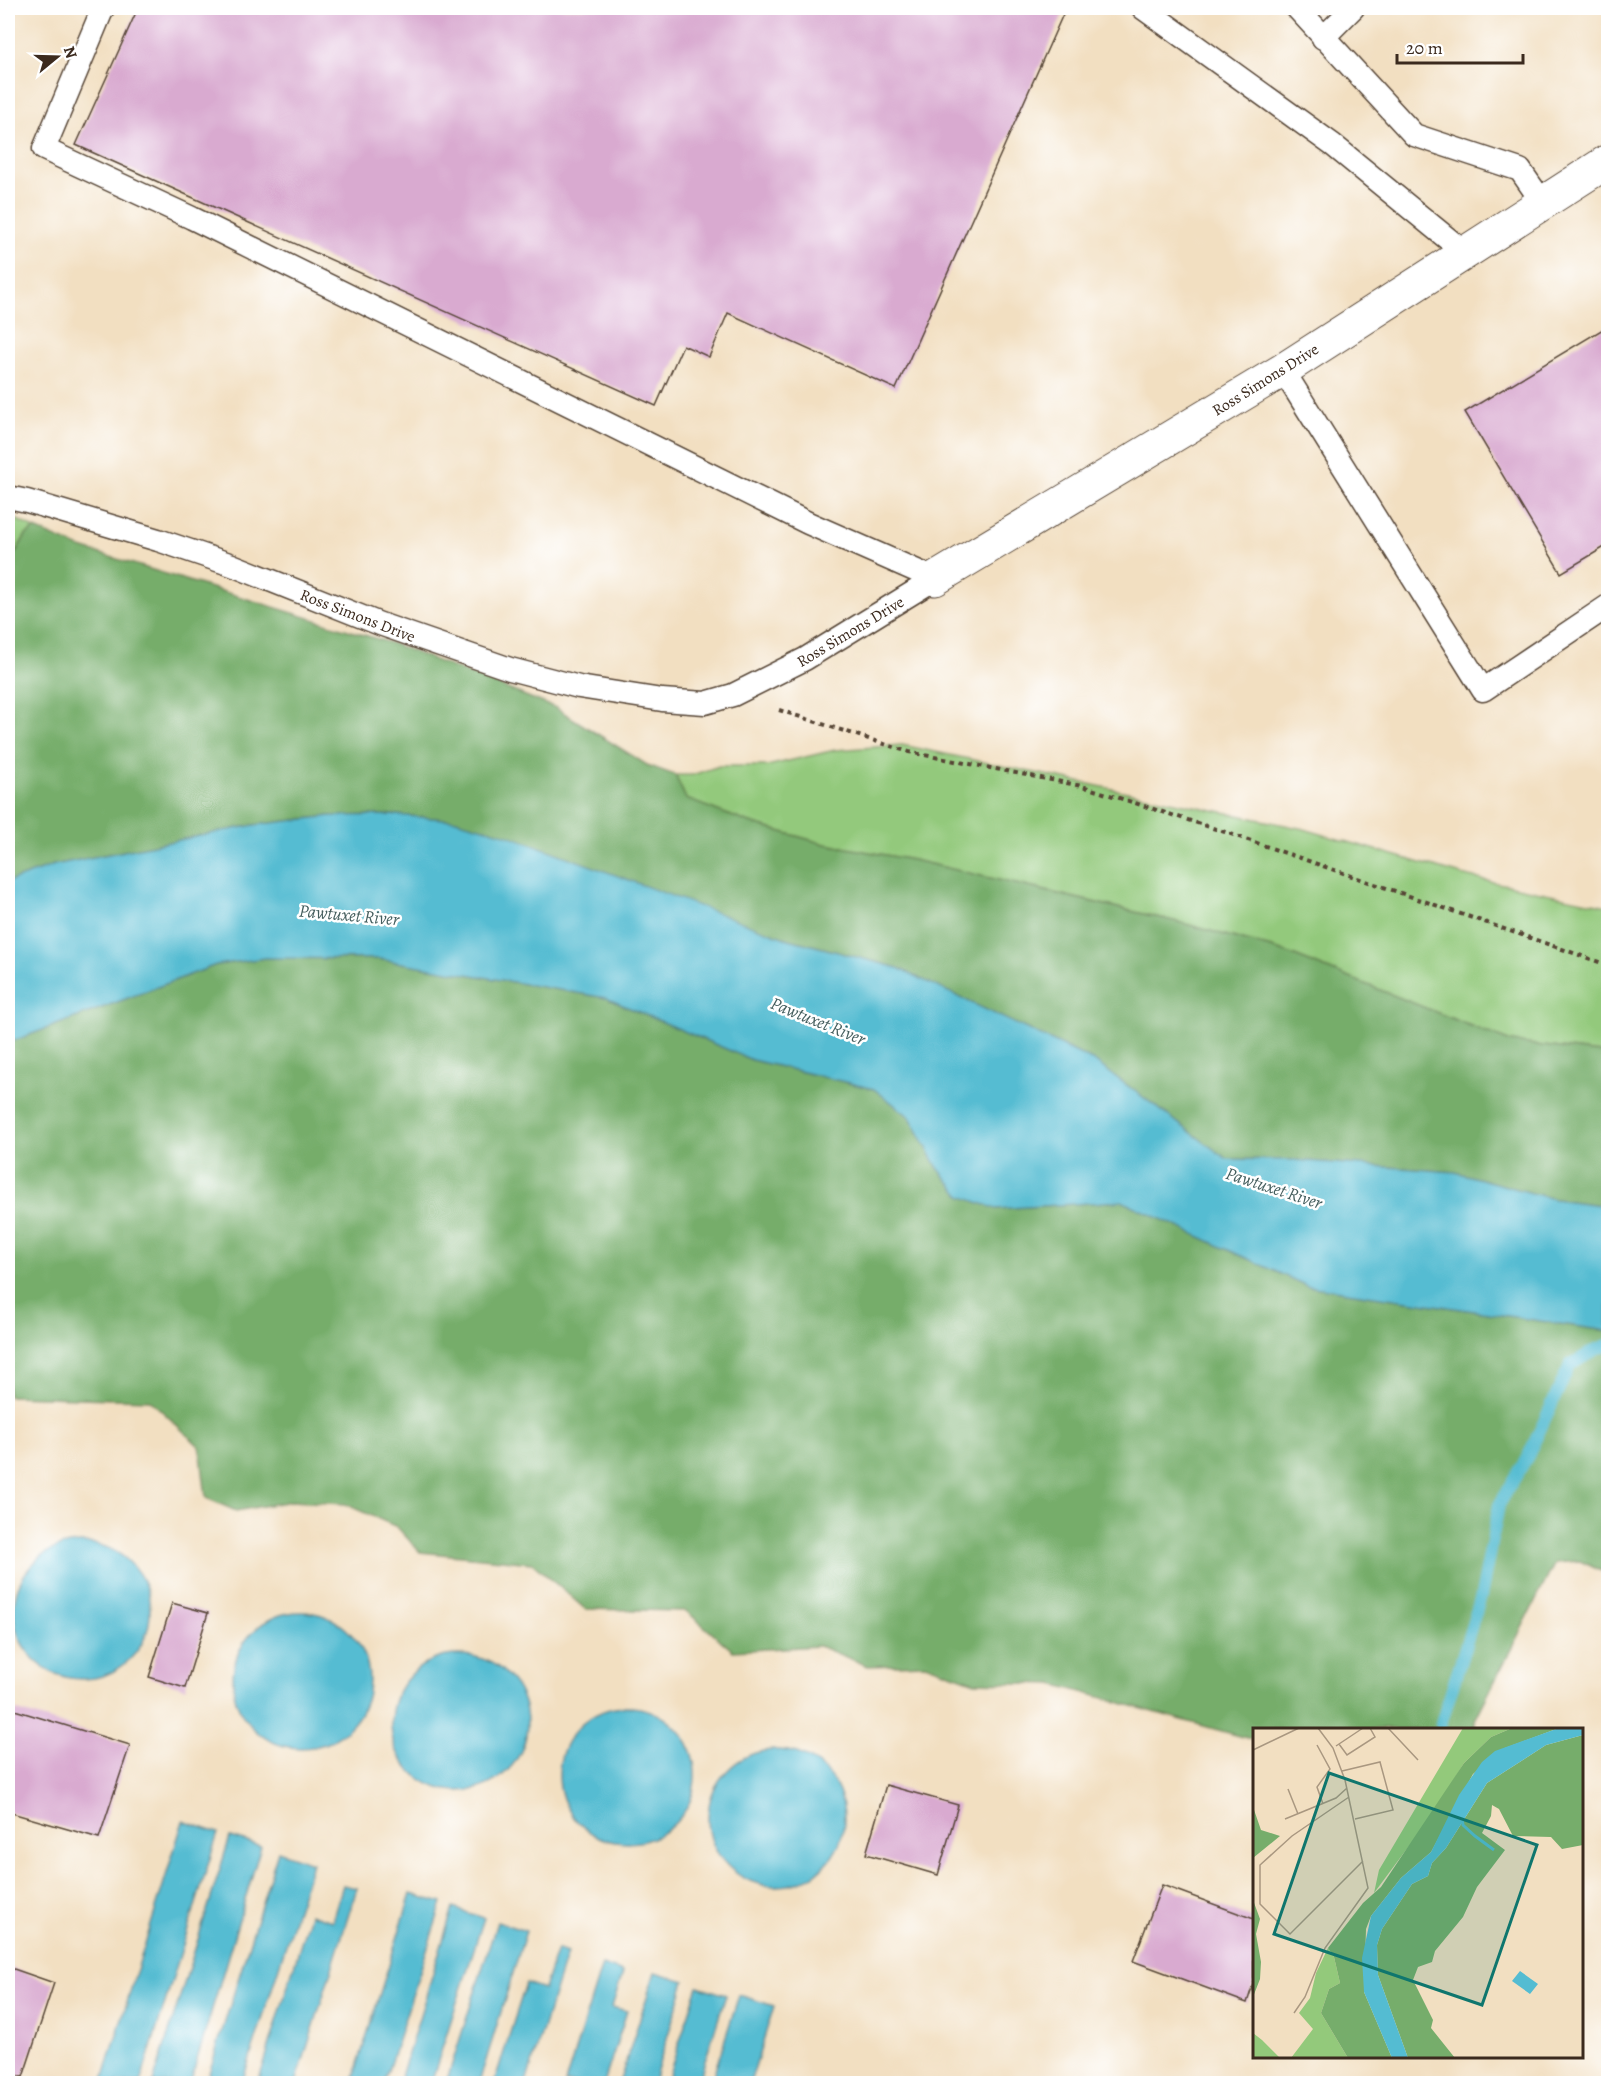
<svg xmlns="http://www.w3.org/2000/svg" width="1616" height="2091" viewBox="0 0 1616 2091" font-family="Alegreya,serif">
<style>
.green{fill:#93c97b;stroke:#677a4c;stroke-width:1.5}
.forest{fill:#76ad6b;stroke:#586c44;stroke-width:1.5}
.water{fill:#54bcd2;stroke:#487378;stroke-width:1.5}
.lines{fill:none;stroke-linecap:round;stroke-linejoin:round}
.stream{stroke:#54bcd2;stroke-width:12}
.building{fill:#d9aad0}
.lane-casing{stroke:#564536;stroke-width:25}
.street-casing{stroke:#564536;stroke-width:35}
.path{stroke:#564536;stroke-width:4;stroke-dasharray:4.5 4.5;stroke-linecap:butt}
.lane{stroke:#fff;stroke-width:22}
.street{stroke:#fff;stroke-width:33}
.labels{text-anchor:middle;stroke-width:5;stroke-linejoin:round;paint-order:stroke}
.street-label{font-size:16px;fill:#3b2a1e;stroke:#fff}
.water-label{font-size:18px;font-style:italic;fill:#445d5d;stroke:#fff}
.inset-river{fill:none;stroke:#54bcd2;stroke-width:3}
.inset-road{fill:none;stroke:#a99780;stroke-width:1.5}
.view{fill:#0f766e;fill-opacity:0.15;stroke:#0f766e;stroke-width:3}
.inset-edge{fill:none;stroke:#3b2a1e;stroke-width:3}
</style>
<rect width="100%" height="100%" fill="#fff"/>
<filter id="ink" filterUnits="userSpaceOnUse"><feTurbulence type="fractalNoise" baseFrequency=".0167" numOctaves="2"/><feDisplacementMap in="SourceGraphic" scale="12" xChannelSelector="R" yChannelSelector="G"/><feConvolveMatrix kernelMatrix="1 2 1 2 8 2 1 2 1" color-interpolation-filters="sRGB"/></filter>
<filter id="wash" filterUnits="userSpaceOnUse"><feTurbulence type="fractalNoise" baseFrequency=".008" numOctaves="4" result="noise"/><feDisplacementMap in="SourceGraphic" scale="24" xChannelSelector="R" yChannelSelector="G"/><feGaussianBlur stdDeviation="1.35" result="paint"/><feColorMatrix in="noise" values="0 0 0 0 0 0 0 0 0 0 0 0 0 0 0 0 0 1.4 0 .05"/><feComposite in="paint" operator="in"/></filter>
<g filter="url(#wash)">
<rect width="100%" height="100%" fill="#f2dfc1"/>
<!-- green -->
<path class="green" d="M8,515L35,529L26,535L8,565Z
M902,745L1304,829L1469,877L1608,906V1054L1511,1042L1282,951L1182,923L913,860L825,844L750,823L686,799L675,775H692L719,766H767L835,750Z"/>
<!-- forest -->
<path class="forest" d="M35,529L78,547L394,644L556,708L647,765L675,775L686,799L750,823L825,844L913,860L1182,923L1282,951L1511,1042L1608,1054V1206L1554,1199L1455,1172L1293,1160L1227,1159L1094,1061L898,968L785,938L456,820L396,815L331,816L254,825L54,865L8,882V565L26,535Z
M265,958L379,959L606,998L752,1060L874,1089L910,1117L938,1168L996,1209L1122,1201L1307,1286L1608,1331V1574L1580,1561L1555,1563L1475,1720V1729L1254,1730V1740L1053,1684L975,1682L925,1664L868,1666L819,1646L733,1651L686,1611L585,1609L532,1563L420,1552L397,1527L345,1504L291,1501L236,1511L206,1498L200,1447L150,1400L8,1396V1043L216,965Z"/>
<!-- water -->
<path class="water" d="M396,815L456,820L508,835L785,938L898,968L1094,1061L1227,1159L1293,1160L1455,1172L1554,1199L1608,1206V1331L1307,1286L1122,1201L996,1209L961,1196L938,1168L910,1117L874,1089L752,1060L606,998L379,959L265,958L216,965L8,1043V882L54,865L254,825L331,816Z
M14 1611a68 68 0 1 1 136 0a68 68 0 1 1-136 0Z
M233 1680a68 68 0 1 1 136 0a68 68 0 1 1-136 0Z
M391 1723a68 68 0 1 1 136 0a68 68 0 1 1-136 0Z
M559 1775a68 68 0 1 1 136 0a68 68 0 1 1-136 0Z
M708 1818a68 68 0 1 1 136 0a68 68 0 1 1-136 0Z
M183,1821L218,1833L140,2083H102Z
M230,1837L261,1846L190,2083H153Z
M278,1851L312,1863L242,2083H206Z
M343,1885L357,1888L296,2083H258L310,1914L332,1921Z
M411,1894L442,1903L384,2083H352Z
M453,1908L484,1918L431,2083H399Z
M497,1922L526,1931L479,2083H446Z
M557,1949L567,1953L526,2083H494L526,1983L544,1989Z
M602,1965L623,1972L612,2007L627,2011L604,2083H565Z
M655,1972L685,1981L653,2083H619Z
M698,1986L726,1995L698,2083H666Z
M739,1995L774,2006L750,2083H711Z"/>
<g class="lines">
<!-- stream -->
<path class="stream" d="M1441,1724L1481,1596L1499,1505L1528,1456L1570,1365L1597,1349L1608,1345"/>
</g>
<g id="blocks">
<!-- building -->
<path class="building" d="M138,8H1053L1064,12L896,389L728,313L709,357L683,345L656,406L76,145Z
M1608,326V545L1561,573L1465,412Z
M172,1603L208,1613L185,1688L149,1677Z
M8,1708L130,1745L99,1838L8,1812Z
M886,1785L958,1805L938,1875L866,1854Z
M1162,1885L1254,1919V1981L1247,2003L1133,1961Z
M8,1967L54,1983L23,2077L8,2073Z"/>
</g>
</g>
<g filter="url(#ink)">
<use href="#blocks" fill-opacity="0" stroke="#564536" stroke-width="1.5"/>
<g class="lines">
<defs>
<path id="lane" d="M103,8L44,149L192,218L808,523L935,579
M1143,8L1333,145L1464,252
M1297,8L1414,135L1520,170L1543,203
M1323,38L1353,8
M1283,370L1483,690L1608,606
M8,497L27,501L158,540L232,565L380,624L510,669L579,687L662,700L705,703L733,695L805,659L935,579"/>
<path id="street" d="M935,579L1283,370L1608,161"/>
</defs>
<!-- lane casing -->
<use href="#lane" class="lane-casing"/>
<!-- street casing -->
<use href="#street" class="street-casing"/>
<!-- path -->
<path class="path" d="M779,710L909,752L1082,786L1225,832L1608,965"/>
<!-- lane -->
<use href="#lane" class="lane"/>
<!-- street -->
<use href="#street" class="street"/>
</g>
</g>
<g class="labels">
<!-- street labels -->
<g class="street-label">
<text transform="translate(1265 379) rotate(-32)" y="6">Ross Simons Drive</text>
<text transform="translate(358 615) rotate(21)" y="6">Ross Simons Drive</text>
<text transform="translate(850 631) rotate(-31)" y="6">Ross Simons Drive</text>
</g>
<!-- water labels -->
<g class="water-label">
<text transform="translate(349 915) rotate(5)" y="6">Pawtuxet River</text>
<text transform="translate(818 1021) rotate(22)" y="6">Pawtuxet River</text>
<text transform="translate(1274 1188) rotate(18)" y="6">Pawtuxet River</text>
</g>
</g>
<!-- overview -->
<g transform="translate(1253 1728)">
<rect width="330" height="330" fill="#f2dfc1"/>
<path d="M210,0H259L238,9L211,35L176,91L121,165L126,142ZM75,220L81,229L87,255L76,261L68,285L95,330H38L60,301L46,285L57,270L63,245ZM0,305L9,312L27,330H0Z" fill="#93c97b"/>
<path d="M259,0H306L252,20L220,46L178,124L148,150L118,188L113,201L111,264L139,330H95L68,285L76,261L87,255L81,229L75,220L110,175L128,159L211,35L238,9ZM330,7V117L309,121L298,109L260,108L246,81L239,77L238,88L229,105L252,122L224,159L210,189L182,223L179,234L165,239L160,252L180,292L178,300L202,330H155L125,247L124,217L129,201L159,156L175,148L179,135L193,120L234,55L293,17ZM0,79L8,102L27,108L0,130ZM0,172L7,191L3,206L8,234L7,251L0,269Z" fill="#76ad6b"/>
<path d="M306,0H330V7L293,17L234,55L193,120L179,135L175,148L159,156L129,201L124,217L125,247L155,330H139L111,264L109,230L118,188L148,150L178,124L206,67L229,34L242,23ZM267,243L285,256L277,266L259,253Z" fill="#54bcd2"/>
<path class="inset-river" d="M209,90L210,97L222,108L241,122"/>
<path class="inset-road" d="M135,0L165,32M86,16L94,27L122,9L117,0M64,17L77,41L64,59L70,76M83,18L110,0M0,22L46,0M89,43L127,34L140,82L102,91M35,61L45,86M96,69L39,108L7,137V176L37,206L110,133M32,91L83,70L94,60M41,285L52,269L72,220L115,160L92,52L80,20L65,0"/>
<path class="view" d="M76,45L284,117L229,277L21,206Z"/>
<rect width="330" height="330" class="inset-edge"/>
</g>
<!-- margin -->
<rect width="1616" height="2091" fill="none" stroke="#fff" stroke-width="30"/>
<!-- north arrow -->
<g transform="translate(57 57) rotate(71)" stroke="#ffffff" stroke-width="4.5" paint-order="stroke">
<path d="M0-4.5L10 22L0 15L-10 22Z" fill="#3b2a1e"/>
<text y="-9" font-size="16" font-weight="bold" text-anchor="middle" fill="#3b2a1e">N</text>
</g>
<!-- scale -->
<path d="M1397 54v9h126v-9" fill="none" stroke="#3b2a1e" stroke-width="3"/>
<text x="1406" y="54" font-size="18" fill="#3b2a1e" stroke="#ffffff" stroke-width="4.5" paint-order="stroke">20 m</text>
</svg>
